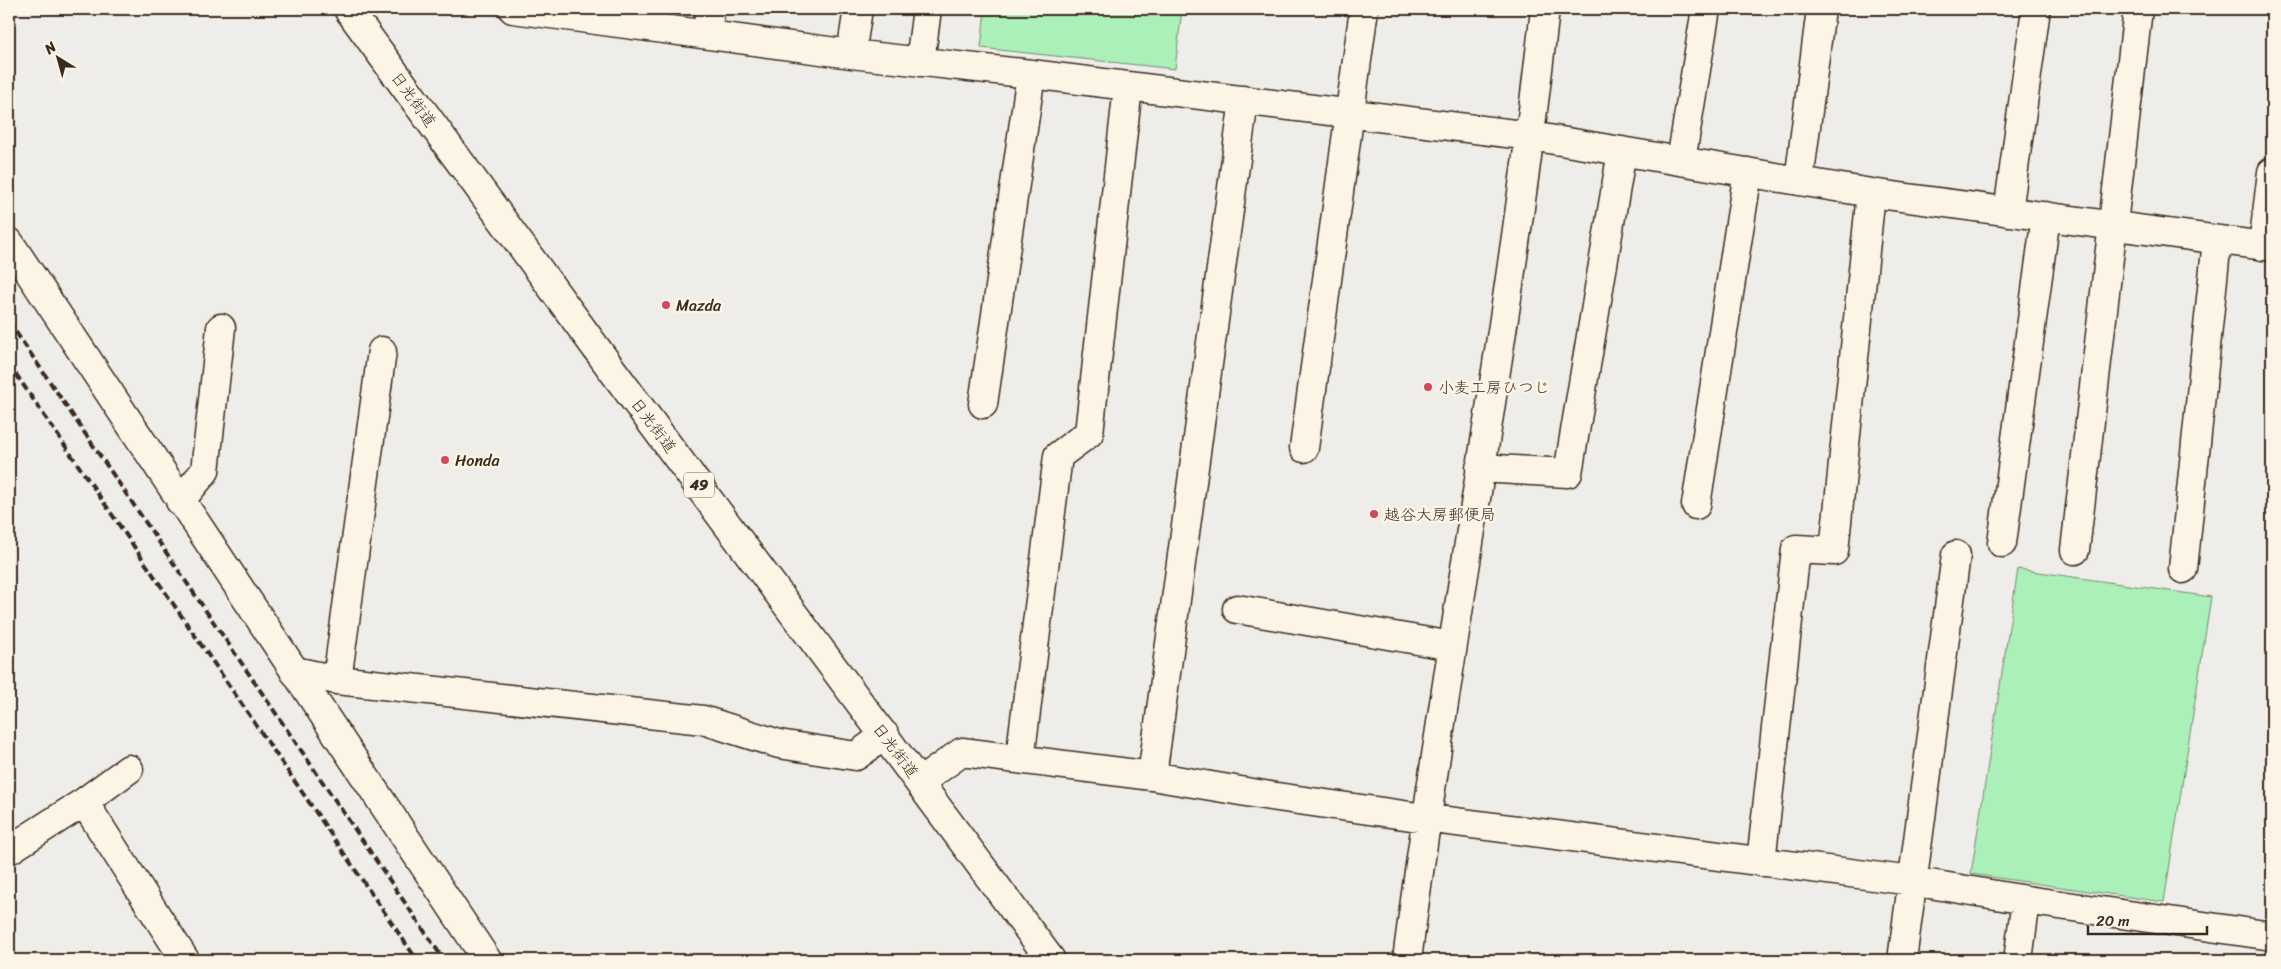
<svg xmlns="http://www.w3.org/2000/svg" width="2281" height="969" viewBox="0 0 2281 969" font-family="Sriracha,'Klee One',sans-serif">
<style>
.green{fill:#abefb9;stroke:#738c6c}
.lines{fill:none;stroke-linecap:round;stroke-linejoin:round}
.minor-casing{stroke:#3b2a1e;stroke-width:31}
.major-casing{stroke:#3b2a1e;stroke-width:31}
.minor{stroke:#fcf5e5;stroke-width:28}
.major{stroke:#fcf5e5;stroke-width:28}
.rail{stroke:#3b2a1e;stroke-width:4;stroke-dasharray:8 4;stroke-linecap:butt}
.poi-dot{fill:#d1495b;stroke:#fcf5e5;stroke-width:2}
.labels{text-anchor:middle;stroke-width:5;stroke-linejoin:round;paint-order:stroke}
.shield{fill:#fcf5e5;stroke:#75675a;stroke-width:1}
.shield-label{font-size:15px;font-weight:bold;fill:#3b2a1e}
.street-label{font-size:16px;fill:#3b2a1e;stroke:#fcf5e5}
.poi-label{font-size:16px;fill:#3b2a1e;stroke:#fcf5e5;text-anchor:start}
</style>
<rect width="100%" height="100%" fill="#eeedea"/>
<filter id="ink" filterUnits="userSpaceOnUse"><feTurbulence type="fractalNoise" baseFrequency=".02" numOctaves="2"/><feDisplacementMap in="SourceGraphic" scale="10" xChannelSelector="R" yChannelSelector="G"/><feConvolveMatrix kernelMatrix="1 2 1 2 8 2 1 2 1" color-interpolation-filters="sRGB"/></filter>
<g filter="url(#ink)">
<!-- green -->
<path class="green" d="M985,9H1182L1175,69L981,48Z
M2018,569L2211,597L2164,902L1971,874Z"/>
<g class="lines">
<defs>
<path id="minor" d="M513,9L851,54L1031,74L1531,136L1871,193L2272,247
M707,34L710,9
M851,54L858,9
M920,62L927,9
M1681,161L1706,9
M1799,181L1821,9
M2008,212L2036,9
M9,242L487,960
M2263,246L2272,172
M983,404L1031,74
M1304,448L1364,9
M1480,468L1568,473L1622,151
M180,501L205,471L221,328
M1696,505L1748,172
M2002,543L2046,216
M2075,550L2138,9
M2183,569L2217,240
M1237,609L1452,646
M294,671L337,680L703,720L779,744L856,756L885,735
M337,680L382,351
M1020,759L1058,456L1089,433L1128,87
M1152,776L1244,100
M920,782L962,752L1152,776L1270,796L1425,818L1912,881L2026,900L2272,936
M84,802L185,960
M9,850L84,802L129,769
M1761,862L1796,549L1834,551L1871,193
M1407,960C1448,642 1510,327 1545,9
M1902,960L1956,555
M2018,960L2026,900"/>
<path id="major" d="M348,9L610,367L1051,960"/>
</defs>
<!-- minor casing -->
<use href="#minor" class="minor-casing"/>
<!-- major casing -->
<use href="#major" class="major-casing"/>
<!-- minor -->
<use href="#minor" class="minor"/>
<!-- major -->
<use href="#major" class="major"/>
<!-- rail -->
<path class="rail" d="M9,322L444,960
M9,364L417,960"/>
</g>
</g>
<!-- markers -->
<g class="poi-dot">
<circle cx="666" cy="305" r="5"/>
<circle cx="1428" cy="387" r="5"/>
<circle cx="445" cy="460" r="5"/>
<circle cx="1374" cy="514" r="5"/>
</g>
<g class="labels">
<!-- shield labels -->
<rect class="shield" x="684" y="472.5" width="30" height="25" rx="4"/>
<g class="shield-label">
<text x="699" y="490">49</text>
</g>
<!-- street labels -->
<g class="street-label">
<text transform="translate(414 99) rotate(54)" y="6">日光街道</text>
<text transform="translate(654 425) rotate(53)" y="6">日光街道</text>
<text transform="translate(896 750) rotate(53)" y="6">日光街道</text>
</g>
<!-- poi labels -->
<g class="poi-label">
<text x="676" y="311">Mazda</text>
<text x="1438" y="393">小麦工房ひつじ</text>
<text x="455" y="466">Honda</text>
<text x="1384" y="520">越谷大房郵便局</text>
</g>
</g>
<!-- margin -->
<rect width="2281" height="969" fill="none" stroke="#fcf5e5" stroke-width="30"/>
<rect x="15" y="15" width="2251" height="939" fill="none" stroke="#3b2a1e" stroke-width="2" filter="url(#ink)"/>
<!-- north arrow -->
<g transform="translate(58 58) rotate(323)" stroke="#fcf5e5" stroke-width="4" paint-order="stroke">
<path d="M0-4L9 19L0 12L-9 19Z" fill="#3b2a1e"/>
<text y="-8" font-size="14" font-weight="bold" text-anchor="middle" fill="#3b2a1e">N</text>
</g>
<!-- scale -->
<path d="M2088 926v8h119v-8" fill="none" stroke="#3b2a1e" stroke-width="2.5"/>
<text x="2096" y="926" font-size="15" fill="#3b2a1e" stroke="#fcf5e5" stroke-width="4" paint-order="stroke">20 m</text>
</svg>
